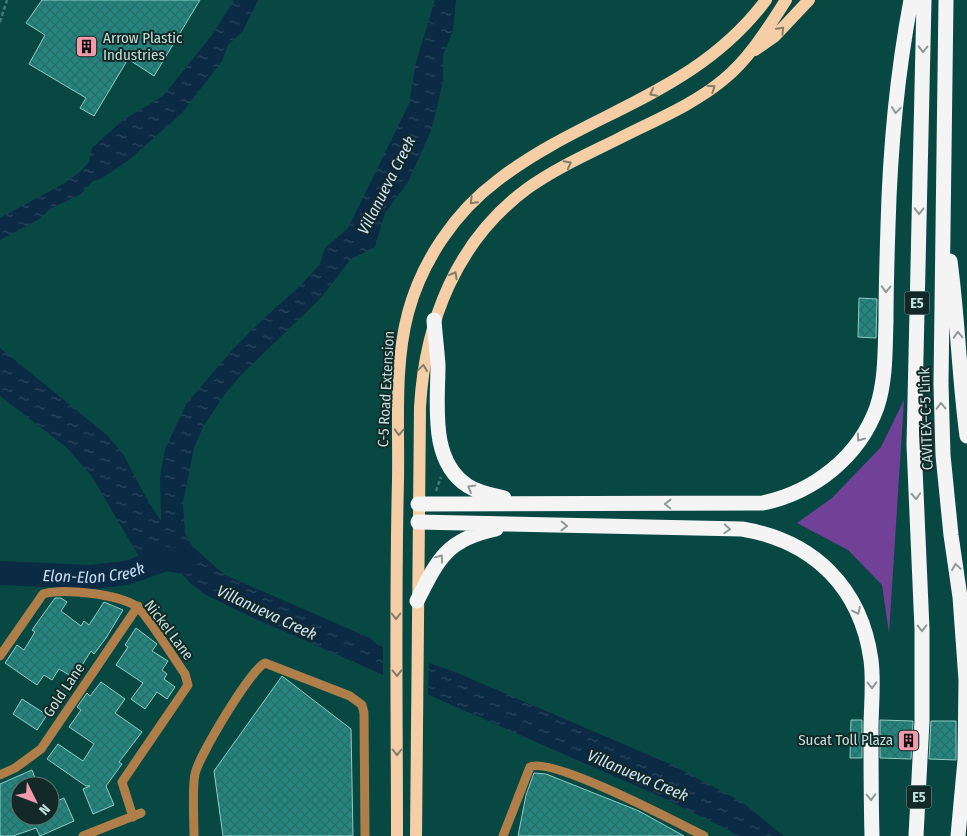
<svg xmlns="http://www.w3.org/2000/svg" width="967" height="836" viewBox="0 0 967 836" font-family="'Fira Sans Condensed',sans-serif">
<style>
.grass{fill:#714197}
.water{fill:url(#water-ripples)}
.pier{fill:#084843}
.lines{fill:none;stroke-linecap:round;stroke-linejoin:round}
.river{stroke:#0b2a43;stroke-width:24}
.building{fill:url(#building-cross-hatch);stroke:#92cbc5}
.path{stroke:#457975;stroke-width:2.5;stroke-dasharray:4 2.5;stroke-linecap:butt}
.minor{stroke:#b07f49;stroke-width:9}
.major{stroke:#f6cea5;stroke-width:12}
.highway{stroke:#f4f4f4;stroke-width:15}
.oneway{stroke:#847c66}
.oneway2{stroke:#8e9998}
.labels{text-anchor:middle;stroke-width:4;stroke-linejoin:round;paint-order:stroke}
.shield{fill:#122927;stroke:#8ea8a6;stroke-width:1}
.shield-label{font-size:14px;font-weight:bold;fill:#c3dfdc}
.poi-label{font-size:15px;fill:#c3dfdc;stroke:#122927;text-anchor:start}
.street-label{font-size:15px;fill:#c3dfdc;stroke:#122927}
.water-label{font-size:16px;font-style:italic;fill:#cde2f6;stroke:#122927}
</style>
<defs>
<pattern id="water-ripples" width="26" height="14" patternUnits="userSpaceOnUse" patternTransform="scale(1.25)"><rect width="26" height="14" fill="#0b2a43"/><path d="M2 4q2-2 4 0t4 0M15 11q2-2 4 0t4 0" fill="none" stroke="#2d485e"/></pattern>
<pattern id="building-cross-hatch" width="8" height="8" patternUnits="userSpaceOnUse" patternTransform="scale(1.25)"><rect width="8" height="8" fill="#22867e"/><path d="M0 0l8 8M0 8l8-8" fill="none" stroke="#2c6b66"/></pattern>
</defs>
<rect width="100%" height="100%" fill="#084843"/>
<!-- grass -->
<path class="grass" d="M904,400L889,633L882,585L848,550L797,523L832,498L881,447Z"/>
<!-- water -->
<path class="water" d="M234,0H258L243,31L228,45L222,61L182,113L129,160L101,179L93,181L81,194L50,209L39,219L0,240V218L63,184L80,172L89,162L92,148L104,137L123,120L163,96L212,35Z
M435,0H456L453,30L443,55V82L431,131L408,182L385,213L375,247L351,259L320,299L241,375L225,394L203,427L194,448L183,503L185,533L192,546L225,575L370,638L378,645L455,672L670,764L742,802L784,836H736L729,830L659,796L249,616L206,595L191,584L176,567L138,555L91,475L65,446L0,396V348L107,435L123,454L148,501L161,521L160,477L165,449L187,403L233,349L262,320L300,286L320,264L325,248L348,228L409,104L416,62Z"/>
<!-- pier -->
<path class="pier" d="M383,644L429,659L428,698L383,678Z"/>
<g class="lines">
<!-- river -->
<path class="river" id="s1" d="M0,573L91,577L126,573L166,559L184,562"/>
</g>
<!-- building -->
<path class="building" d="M42,0H200L154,76L128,59L94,116L80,108L86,98L29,64L45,35L26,23Z
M859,298L877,299L876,338L858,337Z
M55,598H61L67,602L61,611L81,626L84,621L89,625L104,602L123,610L106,638L94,654L91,651L74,678L59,669L52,680L44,675L37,685L5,663L17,645L24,650L35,632L32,630Z
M136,628L157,644L152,651L168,661L162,670L167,674L164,679L175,687L167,699L157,692L145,709L131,699L143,683L116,665L128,647L125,645Z
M282,676L351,729L353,836H223L214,771Z
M101,682L125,699L115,713L142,732L119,762L122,764L106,786L114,805L93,814L83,789L90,786H86L47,759L58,744L83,761L94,744L69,727L81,710L77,707L87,693L90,696Z
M22,699L47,715L37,730L13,714Z
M851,720H862V758H850Z
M880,720L913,721L911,759L880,758Z
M931,721H956V760L929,759Z
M32,770L38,786H20V816H50V804L64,798L74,821L40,836L36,828L13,836H0V784Z
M534,773L546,774L639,811L684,836H518L526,795Z"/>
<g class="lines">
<!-- path -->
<path class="path" d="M0,22L7,0
M436,491L441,477"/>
<!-- minor -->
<path class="minor" d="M0,656L43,594C64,588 117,594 136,606C144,610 177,663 185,674L188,685L122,782L133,817
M0,775L15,768L41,749L138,606
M83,836L141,813
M194,836C194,820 192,787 195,774C199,756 250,670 265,663L350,696L362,705L364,713L365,836
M503,836L530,767C551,756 678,823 704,836"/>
<!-- major -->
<path class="major" d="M755,50L775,36L809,0
M397,836C397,717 395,599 398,480C399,425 394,366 408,313C422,261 455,212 498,180C588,111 694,96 766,0
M416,836L420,407C425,321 457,240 528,188C556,168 588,154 618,139C653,121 693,105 723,80C749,59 768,28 786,0"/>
<!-- highway -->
<path class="highway" d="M946,0L941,384L943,455L951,535L960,597L966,680L965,760L958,836
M950,261C958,319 959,377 967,436
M434,320C435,335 437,350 438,365C438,404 429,461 468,486C479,493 492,495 504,498
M418,504L763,503C814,492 859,457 877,407C886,380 885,349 886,321C886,289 887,257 888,226C890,150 897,74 911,0
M418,522L742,529C814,541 861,588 871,660C874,683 871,706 871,729C871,765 871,800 872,836
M417,601C438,559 447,539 496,529
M916,836L922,721V629L914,445L924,0"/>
</g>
<!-- one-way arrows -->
<defs><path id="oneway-chevron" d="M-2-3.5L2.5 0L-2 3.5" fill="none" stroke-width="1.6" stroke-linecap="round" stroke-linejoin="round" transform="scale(1.25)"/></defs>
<g class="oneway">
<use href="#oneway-chevron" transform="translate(781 30) rotate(-46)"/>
<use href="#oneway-chevron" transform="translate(712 88) rotate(-34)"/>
<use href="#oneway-chevron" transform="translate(653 93) rotate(152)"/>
<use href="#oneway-chevron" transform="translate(568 164) rotate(-28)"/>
<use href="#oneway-chevron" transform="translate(473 201) rotate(135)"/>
<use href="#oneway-chevron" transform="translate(454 275) rotate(-62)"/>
<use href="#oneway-chevron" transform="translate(423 368) rotate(-82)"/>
<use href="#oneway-chevron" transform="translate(399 432) rotate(91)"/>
<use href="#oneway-chevron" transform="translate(396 616) rotate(90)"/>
<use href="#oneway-chevron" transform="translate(397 673) rotate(89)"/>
<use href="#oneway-chevron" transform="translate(397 752) rotate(90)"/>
</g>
<g class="oneway2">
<use href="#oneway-chevron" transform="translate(923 49) rotate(91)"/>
<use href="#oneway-chevron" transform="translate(896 110) rotate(96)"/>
<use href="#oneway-chevron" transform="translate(919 211) rotate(91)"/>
<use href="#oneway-chevron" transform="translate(886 289) rotate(91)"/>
<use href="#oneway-chevron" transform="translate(958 335) rotate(-92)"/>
<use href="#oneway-chevron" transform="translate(941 406) rotate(-91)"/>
<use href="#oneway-chevron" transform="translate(860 438) rotate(125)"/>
<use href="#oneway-chevron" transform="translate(471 488) rotate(-149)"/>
<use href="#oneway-chevron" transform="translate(916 496) rotate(87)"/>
<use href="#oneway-chevron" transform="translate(668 504) rotate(-179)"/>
<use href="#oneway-chevron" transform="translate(564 526) rotate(1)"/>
<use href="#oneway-chevron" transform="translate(727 529) rotate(3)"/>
<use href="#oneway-chevron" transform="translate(440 558) rotate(-53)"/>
<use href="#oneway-chevron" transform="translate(956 567) rotate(-98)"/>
<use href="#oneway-chevron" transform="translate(857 611) rotate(65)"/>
<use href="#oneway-chevron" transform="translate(922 628) rotate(89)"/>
<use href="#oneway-chevron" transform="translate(872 685) rotate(89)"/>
<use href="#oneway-chevron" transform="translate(871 797) rotate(89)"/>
</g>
<!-- icons -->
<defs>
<symbol id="building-square" viewBox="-11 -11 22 22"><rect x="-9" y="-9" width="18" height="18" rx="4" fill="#f39aab" stroke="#122927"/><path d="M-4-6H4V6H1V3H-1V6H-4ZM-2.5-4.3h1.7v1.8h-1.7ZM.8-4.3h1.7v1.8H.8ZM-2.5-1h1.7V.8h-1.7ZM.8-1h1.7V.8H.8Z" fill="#111"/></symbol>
</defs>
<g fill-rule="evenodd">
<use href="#building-square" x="74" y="34" width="25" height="25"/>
<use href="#building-square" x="896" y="728" width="25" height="25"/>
</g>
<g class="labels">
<!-- shield labels -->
<g class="shield">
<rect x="904.5" y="291.5" width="25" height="23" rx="4"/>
<rect x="906.5" y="785.5" width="25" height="23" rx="4"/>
</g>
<g class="shield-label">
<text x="917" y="308">E5</text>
<text x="919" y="802">E5</text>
</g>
<!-- poi labels -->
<g class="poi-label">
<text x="103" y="43">Arrow Plastic<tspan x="103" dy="17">Industries</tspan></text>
<text x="893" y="745" text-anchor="end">Sucat Toll Plaza</text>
</g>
<!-- street labels -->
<g class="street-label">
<text transform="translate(386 389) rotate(-87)" y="5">C-5 Road Extension</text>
<text transform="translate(926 419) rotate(-92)" y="5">CAVITEX–C-5 Link</text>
<text transform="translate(169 630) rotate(53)" y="5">Nickel Lane</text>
<text transform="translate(64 690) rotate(-56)" y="5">Gold Lane</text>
</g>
<!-- water labels -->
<g class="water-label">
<text transform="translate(386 185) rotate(-63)" y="6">Villanueva Creek</text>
<text dy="6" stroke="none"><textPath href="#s1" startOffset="94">Elon-Elon Creek</textPath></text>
<text transform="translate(267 612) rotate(25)" y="6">Villanueva Creek</text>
<text transform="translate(638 775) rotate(23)" y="6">Villanueva Creek</text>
</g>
</g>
<!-- north arrow -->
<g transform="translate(35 801) rotate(132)"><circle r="24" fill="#122927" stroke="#59726f"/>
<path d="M0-4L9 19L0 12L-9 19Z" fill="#f39aab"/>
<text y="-8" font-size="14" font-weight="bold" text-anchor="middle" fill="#c3dfdc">N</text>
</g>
</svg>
